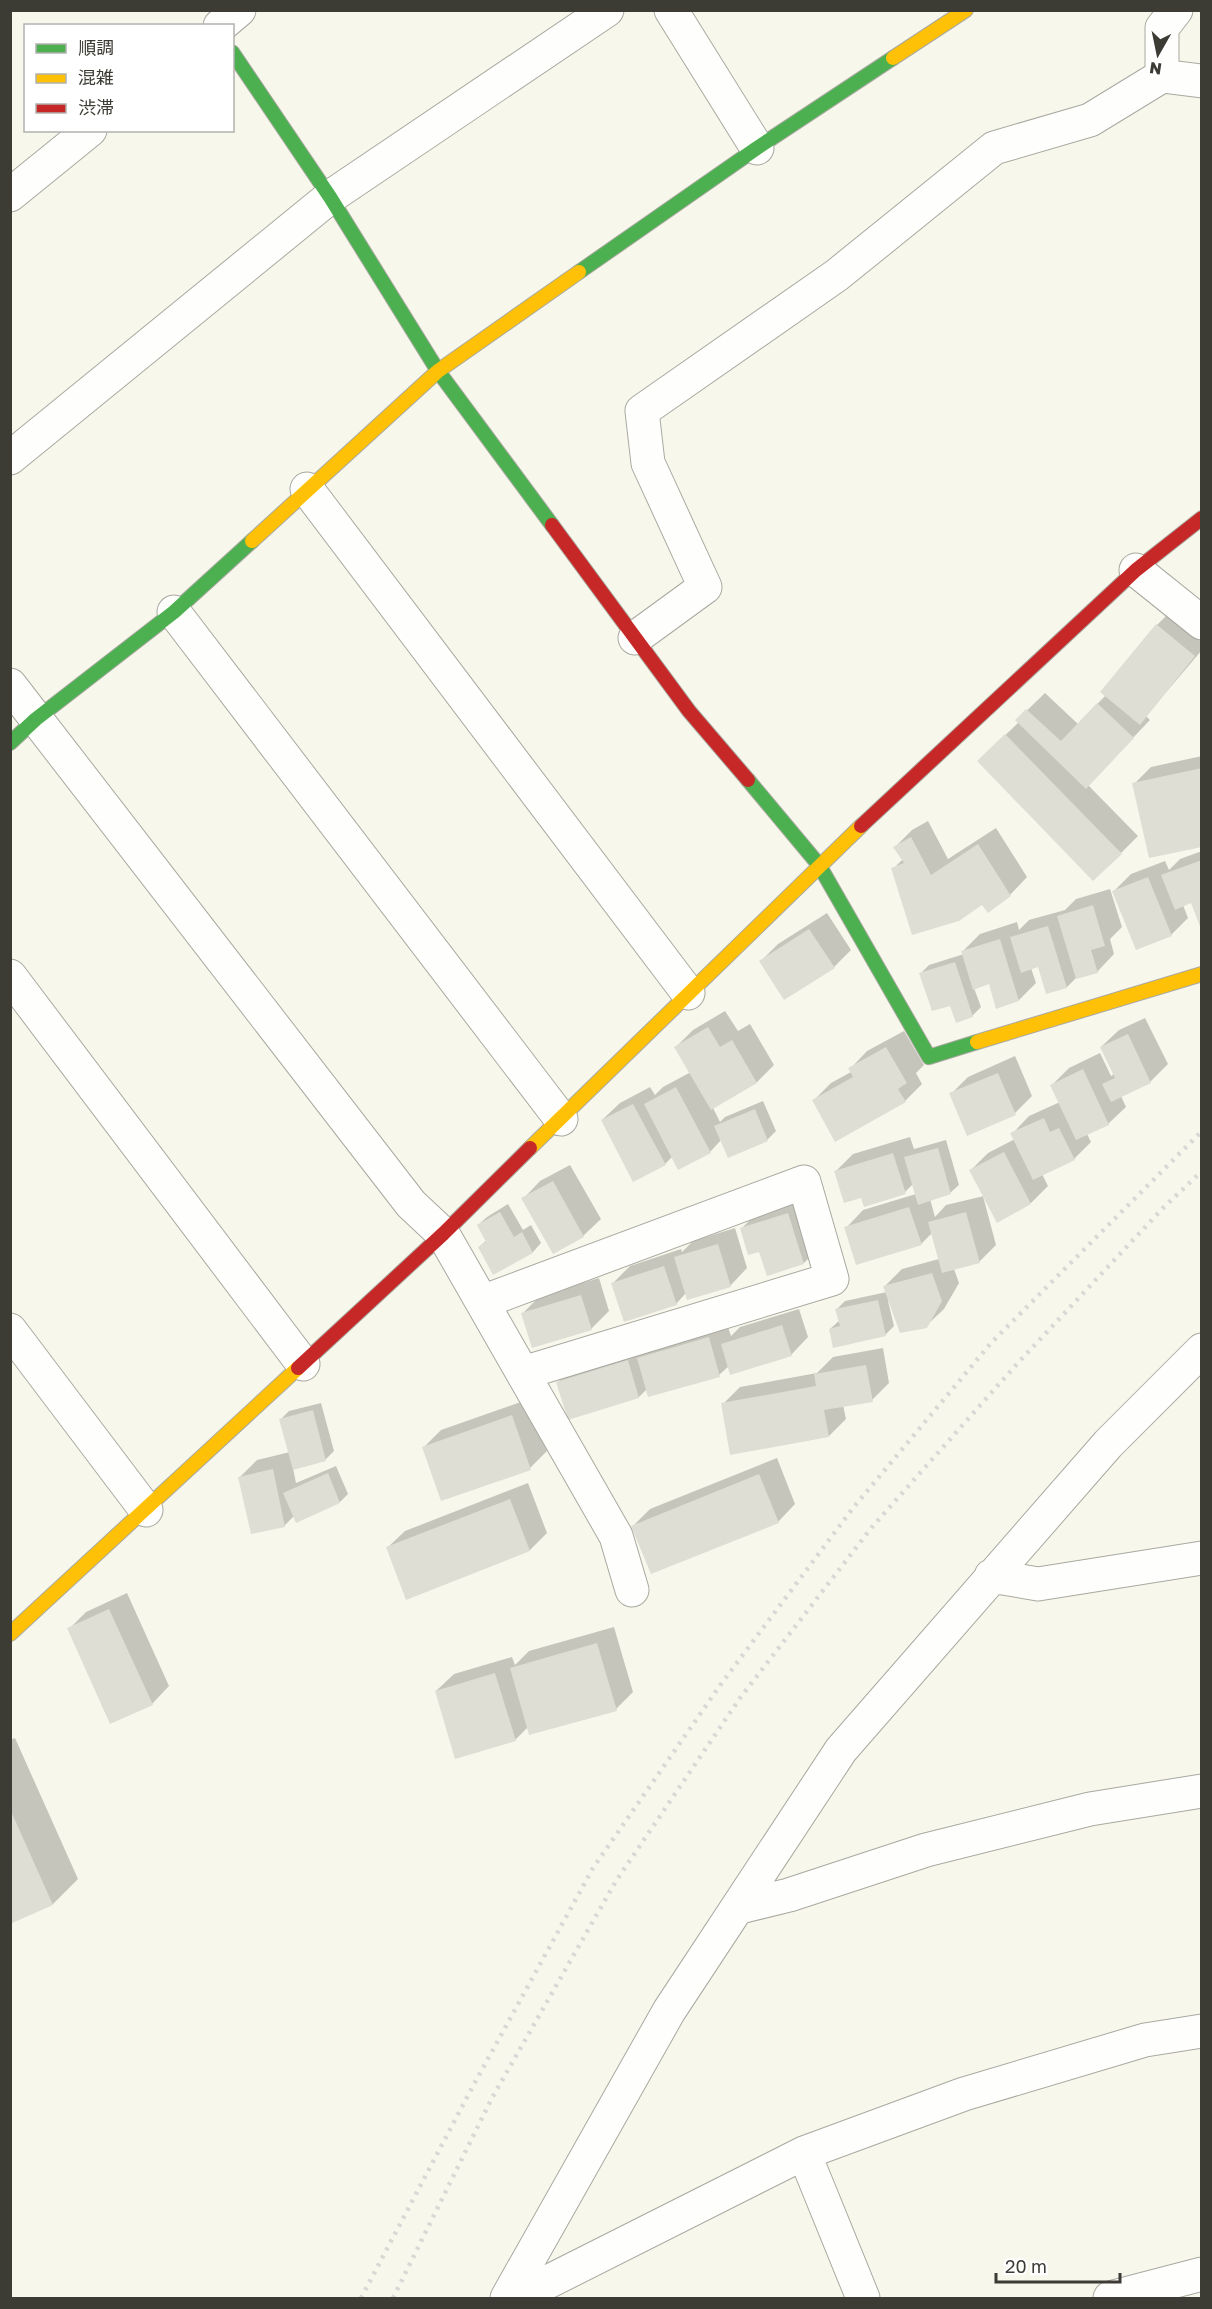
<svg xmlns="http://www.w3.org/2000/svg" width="1212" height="2309" viewBox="0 0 1212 2309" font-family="'Golos Text','Noto Sans JP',sans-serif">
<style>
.shadow{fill:#0003}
.building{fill:#deded5}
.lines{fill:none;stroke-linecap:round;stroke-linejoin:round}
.street-casing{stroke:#a9a9a1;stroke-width:35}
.fast-casing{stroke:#a9a9a1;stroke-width:16}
.slow-casing{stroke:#a9a9a1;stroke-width:16}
.jam-casing{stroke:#a9a9a1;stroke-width:16}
.street{stroke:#fefefc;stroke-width:33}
.fast{stroke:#4caf50;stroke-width:14}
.slow{stroke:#ffc107;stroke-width:14}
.jam{stroke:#c62828;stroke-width:14}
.rail{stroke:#d8d8d5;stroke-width:4.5;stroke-dasharray:3 6;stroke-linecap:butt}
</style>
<rect width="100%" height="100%" fill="#f7f7ec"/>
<!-- shadow -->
<path class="shadow" d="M1174,608L1202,631V650L1146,716L1150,720L1088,785L1138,836L1121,853L996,744L1019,722L1017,720L1045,693L1078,724L1106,695L1157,625Z
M1202,756V845L1134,784L1151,767Z
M928,821L948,859L996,828L1027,877L1010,895L982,903L893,869L903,859L895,847L912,830Z
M1202,851V926L1192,901L1183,905L1188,918L1171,935L1114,891L1131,874L1165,861L1169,870L1180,859Z
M1110,889L1122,927L1110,939L1114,954L1097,972L1076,978L1067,987L1039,965L1031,968L1036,983L1019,1000L990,983L974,988L981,1007L972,1016L951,1004L921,973L929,965L964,954L963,951L980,934L1017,922L1019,930L1029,920L1065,910L1076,899Z
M827,913L851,950L834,967L761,961L778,944Z
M725,1011L738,1031L750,1024L774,1065L757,1082L713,1108L720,1122L725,1117L763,1101L776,1131L767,1140L722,1139L710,1152L673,1156L665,1164L602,1120L620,1103L650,1087L655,1095L663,1087L691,1072L676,1047L693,1030Z
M1145,1018L1168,1064L1150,1082L1121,1096L1126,1107L1108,1124L1087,1134L1091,1142L1074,1159L1042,1174L1048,1186L1031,1203L983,1196L996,1245L979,1262L954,1269L959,1283L944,1309L926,1326L890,1300L888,1301L894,1326L885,1335L830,1329L840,1320L837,1309L845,1301L887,1292L885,1286L902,1269L939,1259L932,1233L921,1244L846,1228L863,1210L916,1194L913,1184L905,1192L862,1196L836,1171L853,1154L910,1137L914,1149L946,1140L959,1185L950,1193L930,1199L935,1217L946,1205L984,1196L971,1170L988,1153L1015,1139L1012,1134L1029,1116L1060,1102L1052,1085L1069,1068L1100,1053L1111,1076L1114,1074L1101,1047L1119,1030Z
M904,1031L924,1065L916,1073L922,1084L905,1101H813L831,1083L851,1072L850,1069L867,1051Z
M1015,1056L1032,1096L1015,1113L951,1094L968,1077Z
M570,1165L601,1219L583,1236L523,1199L540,1181Z
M805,1196L821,1246L804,1263L760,1250L741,1229L759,1211Z
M508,1204L523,1230L531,1225L541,1243L533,1252L494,1273L479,1247L487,1240L478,1225L487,1217Z
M735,1228L747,1268L730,1286L686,1293L676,1304L613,1283L630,1266L681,1249L682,1252L693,1241Z
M599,1278L609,1311L591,1329L523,1313L540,1296Z
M799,1309L808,1337L791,1355L729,1366L719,1375L647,1389L639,1397L558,1382L575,1365L726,1321L731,1336L740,1327Z
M883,1348L889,1383L872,1400L843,1405L846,1419L829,1436L723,1404L740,1387L817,1373L833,1357Z
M529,1399L547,1451L530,1468L424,1447L441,1430Z
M321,1403L334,1451L325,1460L293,1468L296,1483L336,1466L348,1494L340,1502L297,1521L294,1516L284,1526L240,1477L257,1460L290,1452L281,1419L289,1411Z
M777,1458L795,1504L778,1522L633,1526L650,1509Z
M528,1483L547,1533L530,1550L387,1548L405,1531Z
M127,1593L169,1686L152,1704L69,1629L86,1612Z
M614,1627L633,1692L616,1709L528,1727L515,1740L436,1691L454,1674L512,1657L515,1665L529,1651Z
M15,1738L78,1879L53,1904L10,1922V1740Z"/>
<!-- building -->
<path class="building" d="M1156,624L1195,656L1140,725L1100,692Z
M1097,703L1134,738L1086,789L1015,720L1026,709L1061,741Z
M1005,734L1122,854L1093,881L977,761Z
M1202,768V847L1149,858L1132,783Z
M911,837L931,875L978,844L1011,896L988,913L982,905L959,921L912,935L891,868L904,863L893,847Z
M1202,860V929H1201L1191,903L1175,910L1161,875Z
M1148,877L1172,936L1136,950L1112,891Z
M1093,905L1105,946L1091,950L1098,973L1076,979L1057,916Z
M1048,926L1067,988L1046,994L1038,967L1021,973L1010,937Z
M809,929L835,968L784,1000L759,961Z
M1000,939L1019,1001L996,1009L989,984L973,990L961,951Z
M955,962L973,1017L956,1023L950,1006L932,1011L919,973Z
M708,1027L720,1047L732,1040L757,1083L711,1110L674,1047Z
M1128,1034L1151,1083L1111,1102L1102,1084L1115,1078L1100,1047Z
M886,1047L907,1083L898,1089L906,1102L835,1142L812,1100L853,1077L848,1068Z
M1083,1069L1109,1125L1076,1140L1050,1085Z
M998,1073L1016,1115L967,1136L949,1093Z
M676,1087L711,1153L678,1170L644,1104Z
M633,1104L666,1165L633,1182L601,1120Z
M755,1109L768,1141L728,1158L714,1126Z
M1044,1118L1050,1132L1059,1128L1075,1160L1033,1180L1010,1133Z
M938,1148L951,1194L918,1205L904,1157Z
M1004,1152L1031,1204L997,1223L969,1170Z
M893,1153L906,1194L864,1207L861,1198L844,1203L834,1171Z
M553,1181L584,1237L553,1254L521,1198Z
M909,1207L922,1245L856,1265L844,1227Z
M500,1212L514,1237L522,1232L533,1253L493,1275L478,1247L486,1242L477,1225Z
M966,1212L980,1263L942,1273L928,1222Z
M788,1213L804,1264L767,1276L759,1252L748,1255L740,1228Z
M718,1244L731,1287L687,1300L674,1257Z
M664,1266L677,1305L624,1322L611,1283Z
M932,1273L942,1301L927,1328L900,1333L883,1286Z
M581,1295L592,1330L532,1348L521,1313Z
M878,1300L886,1336L833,1348L829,1329L840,1326L835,1309Z
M782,1325L792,1356L730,1375L721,1344Z
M709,1337L720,1377L648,1397L637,1358Z
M628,1360L639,1398L568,1420L556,1382Z
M866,1365L873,1402L824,1410L829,1437L730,1455L721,1403L816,1386L814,1374Z
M313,1410L326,1461L293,1470L279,1419Z
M512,1415L531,1470L441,1501L422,1447Z
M273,1469L285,1527L251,1534L238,1477Z
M328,1473L340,1503L296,1523L283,1493Z
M759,1474L779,1523L651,1574L631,1526Z
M510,1499L530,1551L406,1600L386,1547Z
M109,1609L153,1705L110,1724L67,1628Z
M597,1643L617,1711L529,1735L510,1668Z
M495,1673L516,1741L455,1759L435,1691Z
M10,1809L53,1905L10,1924Z"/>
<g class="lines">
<defs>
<path id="street" d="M671,10L757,148
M1176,10L1162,28V76L1202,81
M220,26L239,10
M10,195L90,130
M10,458L330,197L607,10
M307,489L688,993
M1136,570L1202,623
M174,612L561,1119
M635,638L705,587L648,463L642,411L837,275L994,148L1090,120L1162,76
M10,685L411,1204L443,1234L616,1536L632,1590
M10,976L303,1364
M482,1302L804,1182L832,1279L523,1373
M10,1330L146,1510
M991,1576L1038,1584L1202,1558
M740,1907L789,1895L926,1850L1090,1809L1202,1791
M804,2153L863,2298
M507,2298L669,2011L841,1750L1108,1444L1202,1350
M516,2298L804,2153L964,2094L1145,2040L1202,2031
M1110,2298L1202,2274"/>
<path id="fast" d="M232,52L330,197L438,371L552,525
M579,272L757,148L893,58
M10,743L36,719L174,612L252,541
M748,780L819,865L929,1057L977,1042"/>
<path id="slow" d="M893,58L966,10
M252,541L438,371L579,272
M977,1042L1202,974
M530,1148L861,826
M10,1634L298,1368"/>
<path id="jam" d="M552,525L689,711L748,780
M861,826L1136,570L1202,518
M298,1368L443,1234L530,1148"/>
</defs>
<!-- street casing -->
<use href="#street" class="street-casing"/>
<!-- fast casing -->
<use href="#fast" class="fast-casing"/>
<!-- slow casing -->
<use href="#slow" class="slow-casing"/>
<!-- jam casing -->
<use href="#jam" class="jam-casing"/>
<!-- street -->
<use href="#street" class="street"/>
<!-- fast -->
<use href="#fast" class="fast"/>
<!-- slow -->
<use href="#slow" class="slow"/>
<!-- jam -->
<use href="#jam" class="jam"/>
<!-- rail -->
<path class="rail" d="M361,2298L473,2086L593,1868L721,1684L853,1508L991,1343L1202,1131
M393,2298L492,2098L616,1881L740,1698L872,1527L1016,1365L1163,1208L1202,1171"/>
</g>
<!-- border -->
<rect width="1212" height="2309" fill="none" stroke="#3c3b34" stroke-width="24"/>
<!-- legend -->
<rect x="24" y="24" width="210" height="108" fill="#ffffff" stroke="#b1b1ae" stroke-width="1.5"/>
<rect x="36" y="44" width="30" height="9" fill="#4caf50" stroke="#b1b1ae" stroke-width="1.5"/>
<text x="78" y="54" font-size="18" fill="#3c3b34">順調</text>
<rect x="36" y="74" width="30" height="9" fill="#ffc107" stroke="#b1b1ae" stroke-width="1.5"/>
<text x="78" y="84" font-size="18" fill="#3c3b34">混雑</text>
<rect x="36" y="104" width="30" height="9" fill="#c62828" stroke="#b1b1ae" stroke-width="1.5"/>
<text x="78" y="114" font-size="18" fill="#3c3b34">渋滞</text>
<!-- north arrow -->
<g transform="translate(1158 54) rotate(189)" stroke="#ffffff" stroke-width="4.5" paint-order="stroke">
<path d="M0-4.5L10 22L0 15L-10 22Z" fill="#3c3b34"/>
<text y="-9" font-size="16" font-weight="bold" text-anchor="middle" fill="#3c3b34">N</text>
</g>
<!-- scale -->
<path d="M996 2273v9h124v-9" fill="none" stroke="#3c3b34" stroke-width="3"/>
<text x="1005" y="2273" font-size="18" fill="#3c3b34" stroke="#ffffff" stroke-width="4.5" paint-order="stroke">20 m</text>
</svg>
